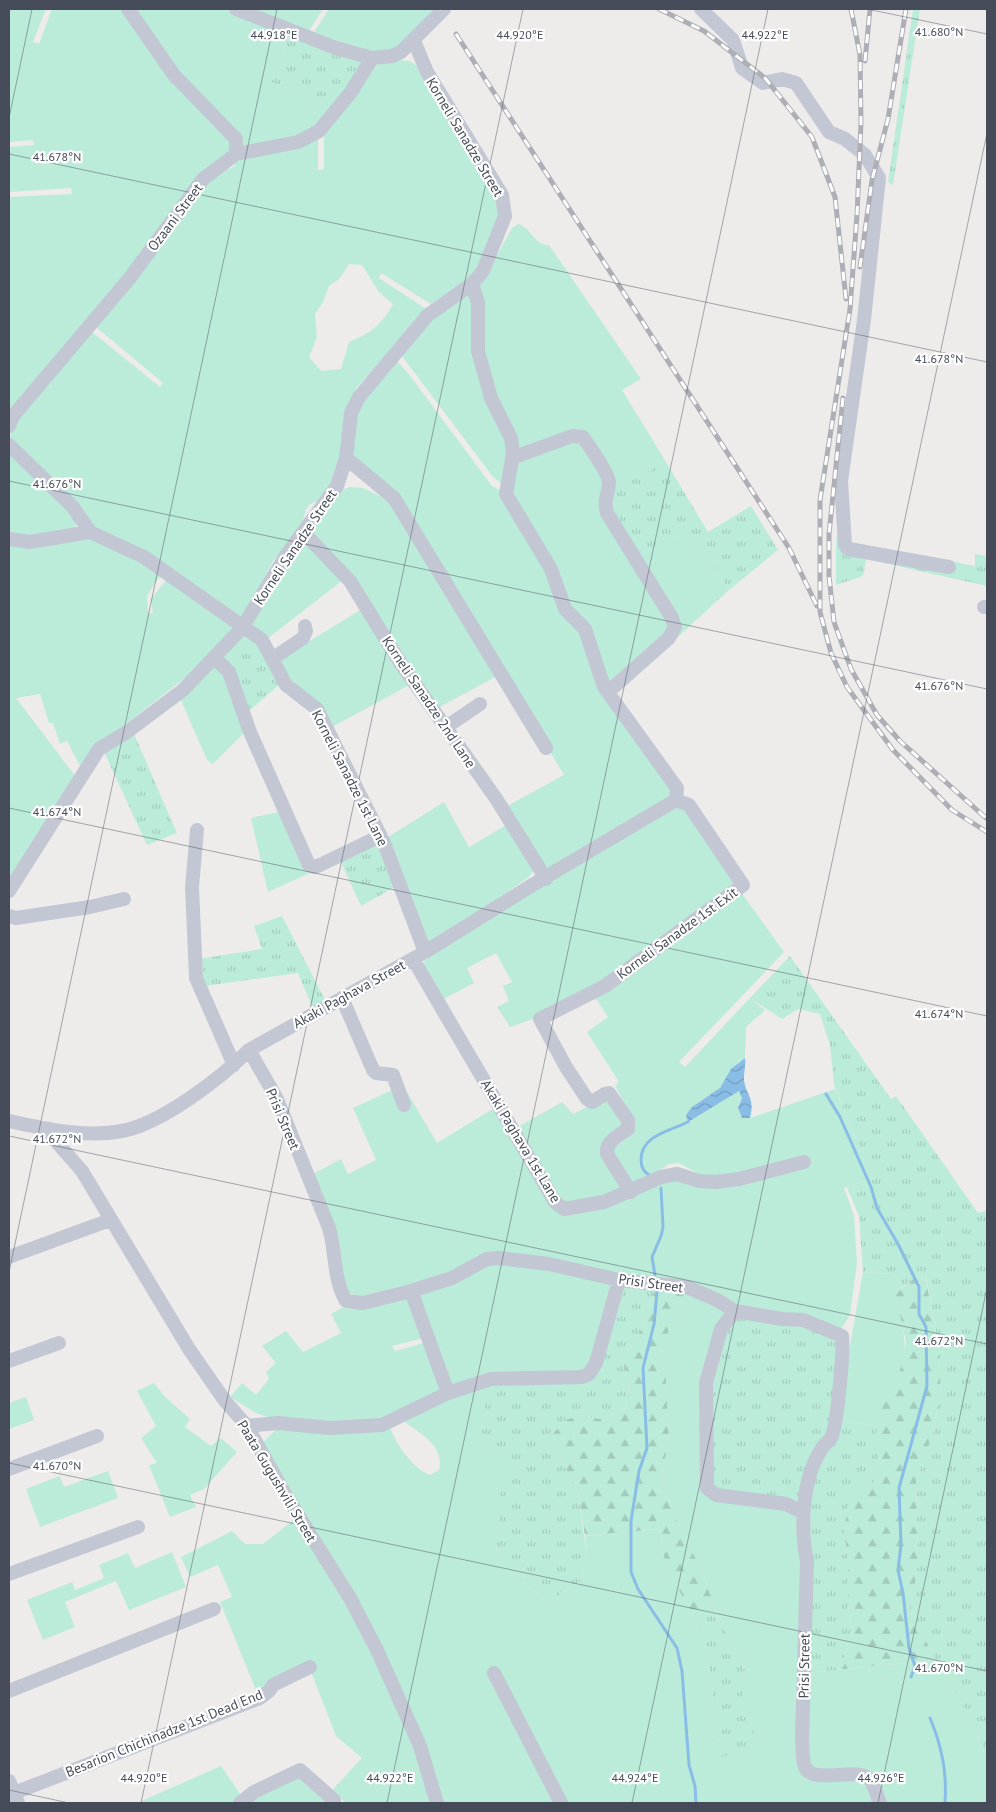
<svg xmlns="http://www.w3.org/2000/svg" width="996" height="1812" viewBox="0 0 996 1812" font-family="'PT Sans',sans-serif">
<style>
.grass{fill:url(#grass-tufts)}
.forest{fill:url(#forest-firs)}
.garden{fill:#bbebd9;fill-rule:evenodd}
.water{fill:url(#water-waves)}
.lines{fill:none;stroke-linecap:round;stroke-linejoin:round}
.stream{stroke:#8abde6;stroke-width:3}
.minor{stroke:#c2c7d3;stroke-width:14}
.rail-casing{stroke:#aeafb6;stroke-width:5}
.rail{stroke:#fff;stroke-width:3;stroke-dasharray:9;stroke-linecap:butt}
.ticks{fill:none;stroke:#454b58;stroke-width:1;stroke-opacity:0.45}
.labels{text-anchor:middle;stroke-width:4.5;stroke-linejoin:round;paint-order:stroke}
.street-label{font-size:14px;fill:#454b58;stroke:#fff}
.ticks-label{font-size:12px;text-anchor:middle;fill:#454b58;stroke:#fff;stroke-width:4.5;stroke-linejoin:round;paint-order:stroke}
</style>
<defs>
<pattern id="grass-tufts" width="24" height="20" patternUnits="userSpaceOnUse" patternTransform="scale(1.25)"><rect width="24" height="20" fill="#bbebd9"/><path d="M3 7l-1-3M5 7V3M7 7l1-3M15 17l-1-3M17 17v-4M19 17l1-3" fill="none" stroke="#a2cbbc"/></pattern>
<pattern id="forest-firs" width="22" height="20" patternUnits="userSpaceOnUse" patternTransform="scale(1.25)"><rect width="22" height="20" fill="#bbebd9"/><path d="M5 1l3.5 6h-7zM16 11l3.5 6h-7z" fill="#a2cbbc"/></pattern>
<pattern id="water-waves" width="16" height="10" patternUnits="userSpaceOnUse" patternTransform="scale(1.25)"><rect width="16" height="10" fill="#8abde6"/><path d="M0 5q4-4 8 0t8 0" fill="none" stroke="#739cbd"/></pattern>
</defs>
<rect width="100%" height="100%" fill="#eeeceb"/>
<!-- grass -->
<path class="grass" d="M913,9H920L893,185L888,182Z
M290,34L364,61L333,111L271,82Z
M666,462L708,532L751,506L778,550L729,590L693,536L633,564L594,499Z
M843,498L851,542L975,566V554L987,556V586L866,559L863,576L836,585V541Z
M244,632L254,639L280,684L247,713L221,655Z
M134,734L177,833L147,845L104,752Z
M375,840L395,887L361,906L340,860Z
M282,916L326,1002L313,1009L298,973L205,986L198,959L262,949L254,926Z
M790,956L891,1099L896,1096L978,1213L987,1211V1760L977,1730L935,1660L911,1608L918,1564L916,1482L934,1430L941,1397L939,1348L926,1277L923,1270L902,1288L894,1274L863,1272L859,1216L847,1187L877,1176L857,1142L834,1085L830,1045L820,1014L798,1009L782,1019L750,998Z
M655,1286C646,1319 642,1332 622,1361C630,1377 630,1391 626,1409L599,1419L582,1415L565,1420L552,1435L561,1460L578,1491L587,1558L584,1562L583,1580L560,1593L553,1607L515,1577L496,1556L501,1484L510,1465L475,1441L488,1413L475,1390L622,1287Z
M739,1316L795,1321L824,1334L838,1343L830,1433L800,1506L714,1489L708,1393L721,1337Z
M837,1419L877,1427L879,1469L871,1488L844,1528L848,1565V1607L855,1639L836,1670L807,1673L810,1482Z
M707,1609L720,1622L735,1647L745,1670L743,1695L758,1748L721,1758L705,1644L694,1617Z"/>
<!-- forest -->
<path class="forest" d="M924,1269L939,1349L941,1397L934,1430L916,1482L918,1564L911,1608L935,1660L836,1670L855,1639L848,1607V1565L844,1528L852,1487L871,1488L879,1469L876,1444L877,1415L883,1399L899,1373L906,1341L895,1295Z
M655,1286L685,1289L680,1312L670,1327L664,1348L662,1362L666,1377L669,1435L662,1480L678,1523L703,1573L720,1622L707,1609L694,1617L666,1568L659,1529L585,1536L578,1491L561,1460L552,1435L565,1420L582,1415L599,1419L626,1409C630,1391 630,1377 622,1361C642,1332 646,1320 655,1286Z"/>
<!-- garden -->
<path class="garden" d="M9,9H46L33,42L39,44L52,9H125L234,146L9,414V197L72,194L71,188L9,192V147L34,145L33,140L9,142Z
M131,9H224L290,34L271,82L333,111L309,136L239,151L180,80Z
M252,9H323L309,31Z
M329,9H434L399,49L374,54L313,34Z
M399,60L410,61L423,71L475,152L502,209L486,256L469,278L431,304L381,273L379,278L425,308L406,334L356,388L344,415L338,472L321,499L309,505L306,509L301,528L273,561L242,620L89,526L10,438L14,421L92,332L160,387L163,383L96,327L212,176L235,166L234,158L318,135V170L324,169V132L370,68L382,62ZM349,264L362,265L379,292L393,304C381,326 372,332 349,342L341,369L321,371L309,357L317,337L315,314L323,302L329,286L340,278Z
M518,224C531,227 535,246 549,245L641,379L622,390L666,462L595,499L633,563L693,536L729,590L617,693L608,687L510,494L517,451L496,399L483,352V307L480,286L512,228Z
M468,291L472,294L475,349L508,444L502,484L493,477L402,356L427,321Z
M397,361L408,373L492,486L505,493L588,648L673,788L671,799L548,871L507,806L564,775L411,518L349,455C352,431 355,404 373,387C383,378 390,373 397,361Z
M9,451L71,510L76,523L75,529L43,538L9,537Z
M350,487L363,488L392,502L499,675L436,709L311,533L342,490Z
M91,535L161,574L147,596L148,613H153L151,599L167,579L234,628L195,670L99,745L81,768L67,741L60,744L53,723H49L40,694L16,698L76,777L9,881V544Z
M304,540L343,580L267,639L250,622Z
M362,609L413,683L334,726L325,713L286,679L277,661Z
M214,661L226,673L245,732L213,764L207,760L180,698Z
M444,802L469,847L508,824L533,871L529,877L425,949L388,837Z
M675,807H684L734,879L733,886C663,939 595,1000 510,1027L497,1007L509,1001L503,986L512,982L496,953L467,968L474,983L442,1000L425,968L424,961L532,888Z
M283,811L310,873L268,892L251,818Z
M741,892L784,952L679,1062L685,1067L750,998L765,1010L746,1027L745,1058C731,1065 730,1079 720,1088C707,1099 689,1102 688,1121L739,1091L742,1097L738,1108L742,1118H750L835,1089L857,1142L877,1176L844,1188L854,1216L857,1263L850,1315L841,1329L734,1306L619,1276L503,1255L450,1274L360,1297L347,1292L341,1269L340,1245L311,1175L341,1159L348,1174L376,1160L353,1108L403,1085L437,1143L496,1107L561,1213L666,1180L737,1176L701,1175L679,1163L669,1164L633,1189L612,1154L613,1147C646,1132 627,1108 615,1086L619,1082L587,1032L608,1017L594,996Z
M606,1097L627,1123L609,1142L624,1190L565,1206L516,1128L562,1102L573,1114Z
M501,1261L613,1281L588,1370L453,1388L417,1298L420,1292L490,1262Z
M863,1272L894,1274L902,1288L895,1296C902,1321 910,1347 899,1373C890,1394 878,1402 877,1427L837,1419Z
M685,1289L727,1311L700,1387L703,1487L796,1512L806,1560L800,1765L861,1778L878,1803H439L421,1743L262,1443L278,1428H390C396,1444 414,1470 430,1475L439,1470C445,1445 419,1433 402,1420L450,1396L475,1390L488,1413L475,1441L511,1465L501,1484L496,1556L515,1577L553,1607L560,1593L583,1580L584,1562L587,1558L585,1536L659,1529L666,1568L694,1617L705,1644L721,1757L758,1748L742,1695L745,1670L735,1647L720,1622L703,1573L678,1523L662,1480L669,1435L666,1377L662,1362L664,1347L670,1327L680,1312Z
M410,1298L423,1338L392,1346L395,1351L424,1343L441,1391L383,1422L276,1420L256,1413L230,1397L242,1383L256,1395L269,1379L266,1372L276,1363L262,1346L286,1331L303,1352L341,1333L331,1314L342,1308L355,1309Z
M154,1383L165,1397L190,1419L185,1427L211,1446L221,1438L237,1452L204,1489L190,1495L196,1507L170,1517L149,1465L157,1463L141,1438L156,1426L137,1391Z
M26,1397L34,1420L9,1429V1403Z
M108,1471L118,1498L40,1527L26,1489L60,1476L64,1487Z
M296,1518L344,1594L417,1746L433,1803H345L333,1789L362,1758L336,1736L311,1672L258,1695L220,1602L232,1597L218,1565L190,1577L181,1557L232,1531L245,1544H263Z
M172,1552L186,1587L129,1610L116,1581L65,1602L75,1627L43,1640L27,1600L72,1582L75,1590L104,1578L99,1565L128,1553L135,1568Z
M935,1660L977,1730L987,1760V1803H884L875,1780L815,1770L805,1754L807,1673Z
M221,1766L241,1795L231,1803H137Z
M299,1774L331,1803H245Z"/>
<!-- water -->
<path class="water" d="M745,1058C746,1065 744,1071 744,1078C744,1093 756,1097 750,1118H742L738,1108L742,1098L739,1091L688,1122L686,1115L692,1107L720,1088L731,1069Z"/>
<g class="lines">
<!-- stream -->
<path class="stream" d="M826,1094L840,1117L871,1187L877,1208L898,1244L919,1287V1314L926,1327L927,1386L899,1488L901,1545L898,1570L903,1593L909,1648L915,1666L911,1677
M651,1176C644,1173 641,1167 641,1160C641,1135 670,1131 688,1122
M655,1275L652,1257L661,1236L663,1227L661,1188
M657,1292L654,1324L643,1368L647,1448L639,1471L631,1521V1572L638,1589L677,1648L682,1671L689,1765L695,1786L696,1803
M930,1718C942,1747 947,1772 945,1803"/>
<!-- minor -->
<path class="minor" d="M128,9L174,75L236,139V154
M236,9L336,48L372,58L392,56L401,52L444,9
M701,9L733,40L742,68L763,83L782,79L796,83L829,132L845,139L865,155L879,178L864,320L841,481L845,545L848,549L949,567
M472,284L478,303V351L491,398L511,438L513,453L506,494L551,569L565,609L585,629L604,687L677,788L676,800
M9,426L13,416L129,279L203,179L236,154L298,142L319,131L351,92L372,58
M9,445L73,507L90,532
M346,458L394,498L546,748
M512,458L572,436L583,437C589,446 608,472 609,482C609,495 603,497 607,513L672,618L675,627L669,638L608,692
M303,532L350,581L401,664L497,800L546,879
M9,539L30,542L90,532L144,557L262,640L286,685L317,709L384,843L425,952
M984,607H987
M214,657L229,672L250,732L309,865L314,867L320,865L380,836
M272,659L303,638L306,631L305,626
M446,727L480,704
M197,830L192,887L196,978L234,1065
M9,891L99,749L127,732L183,690L242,628L287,554L337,486L346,458L351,413L359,397L428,315L472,284L483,271L505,216L502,195L427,72L414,41
M9,916L16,918L90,907L124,899
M413,959L555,1202L564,1209L604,1202L661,1177L677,1174L699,1181L716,1182L739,1179L804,1162
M342,998L373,1070L376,1073L393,1075L404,1105
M249,1050L277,1099L329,1228C336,1251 333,1279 346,1301L363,1303L411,1291L452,1278L487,1259L499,1258L549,1264L619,1280L687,1287L717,1300L735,1311L782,1319L803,1320L842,1336C844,1350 837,1428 831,1438C828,1442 823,1445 821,1450C802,1479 800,1528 807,1561L802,1740C803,1748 802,1757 804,1764C810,1789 859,1763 871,1781C875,1787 877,1796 880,1803
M9,1121C45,1129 85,1138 122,1131C161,1124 221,1078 249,1050L425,952L534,884L676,800
M46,1130L82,1171L189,1349L225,1401L247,1426L285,1494L350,1598L377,1650L420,1746L437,1803
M631,1192L607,1154C605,1142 619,1135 628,1129V1120L609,1093L605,1094L592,1102L587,1099L566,1067L540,1019L605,986L743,885L689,805L676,800
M9,1257L110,1220
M411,1291L448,1393
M735,1311L721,1329L706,1383L707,1488L716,1495L786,1504L802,1512
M9,1361L59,1343
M247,1426L278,1423L330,1428L382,1425L448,1393L491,1379L582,1377L589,1374L596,1363L619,1280
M9,1469L97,1436
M9,1574L138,1527
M494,1673L561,1803
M9,1691L214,1609
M9,1781L18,1803
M14,1793L260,1698L269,1691L273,1685L310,1667
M240,1803L254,1792L300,1770L334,1800V1803"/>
<defs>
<path id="rail" d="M659,9L704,31L765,78L812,137L835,197L846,299
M851,9L860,55L861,123L857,215L850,309L820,500V612L831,653L847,687L893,750L952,810L987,832
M456,34L789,548L817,606
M865,61L870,9
M860,267L872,180L888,119L906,9
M843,398L829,534V576L834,622L851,669L877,715L900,741L987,819"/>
</defs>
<!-- rail casing -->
<use href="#rail" class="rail-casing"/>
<!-- rail -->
<use href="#rail" class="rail"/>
</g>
<!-- ticks -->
<path class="ticks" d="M867,9L987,34M9,118L32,9M9,154L987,362M9,481L987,689M9,808L987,1016M9,1136L987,1344M9,1272L277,9M9,1463L987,1671M9,1790L69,1803M141,1803L523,9M387,1803L768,9M632,1803L987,133M878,1803L987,1288"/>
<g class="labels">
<!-- street labels -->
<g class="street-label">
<text transform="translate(465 137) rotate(59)" y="5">Korneli Sanadze Street</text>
<text transform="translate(175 217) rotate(-53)" y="5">Ozaani Street</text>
<text transform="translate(295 547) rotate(-56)" y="5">Korneli Sanadze Street</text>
<text transform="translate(429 702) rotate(56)" y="5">Korneli Sanadze 2nd Lane</text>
<text transform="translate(350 778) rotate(63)" y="5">Korneli Sanadze 1st Lane</text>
<text transform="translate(677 933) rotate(-36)" y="5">Korneli Sanadze 1st Exit</text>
<text transform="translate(349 994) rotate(-29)" y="5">Akaki Paghava Street</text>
<text transform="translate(283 1119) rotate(67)" y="5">Prisi Street</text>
<text transform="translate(521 1141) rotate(59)" y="5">Akaki Paghava 1st Lane</text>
<text transform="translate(651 1283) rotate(8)" y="5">Prisi Street</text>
<text transform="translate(277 1481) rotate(59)" y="5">Paata Gugushvili Street</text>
<text transform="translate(804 1666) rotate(-89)" y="5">Prisi Street</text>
<text transform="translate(164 1733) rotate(-22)" y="5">Besarion Chichinadze 1st Dead End</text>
</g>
</g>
<g class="ticks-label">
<text x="939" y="36">41.680°N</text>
<text x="274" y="39">44.918°E</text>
<text x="520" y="39">44.920°E</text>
<text x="765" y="39">44.922°E</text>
<text x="57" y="161">41.678°N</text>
<text x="939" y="363">41.678°N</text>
<text x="57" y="488">41.676°N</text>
<text x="939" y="690">41.676°N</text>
<text x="57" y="816">41.674°N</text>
<text x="939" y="1018">41.674°N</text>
<text x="57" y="1143">41.672°N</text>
<text x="939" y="1345">41.672°N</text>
<text x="57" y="1470">41.670°N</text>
<text x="939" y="1672">41.670°N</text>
<text x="144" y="1782">44.920°E</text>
<text x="390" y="1782">44.922°E</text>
<text x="635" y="1782">44.924°E</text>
<text x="881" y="1782">44.926°E</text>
</g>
<!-- border -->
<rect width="996" height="1812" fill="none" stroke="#454b58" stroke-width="20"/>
</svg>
